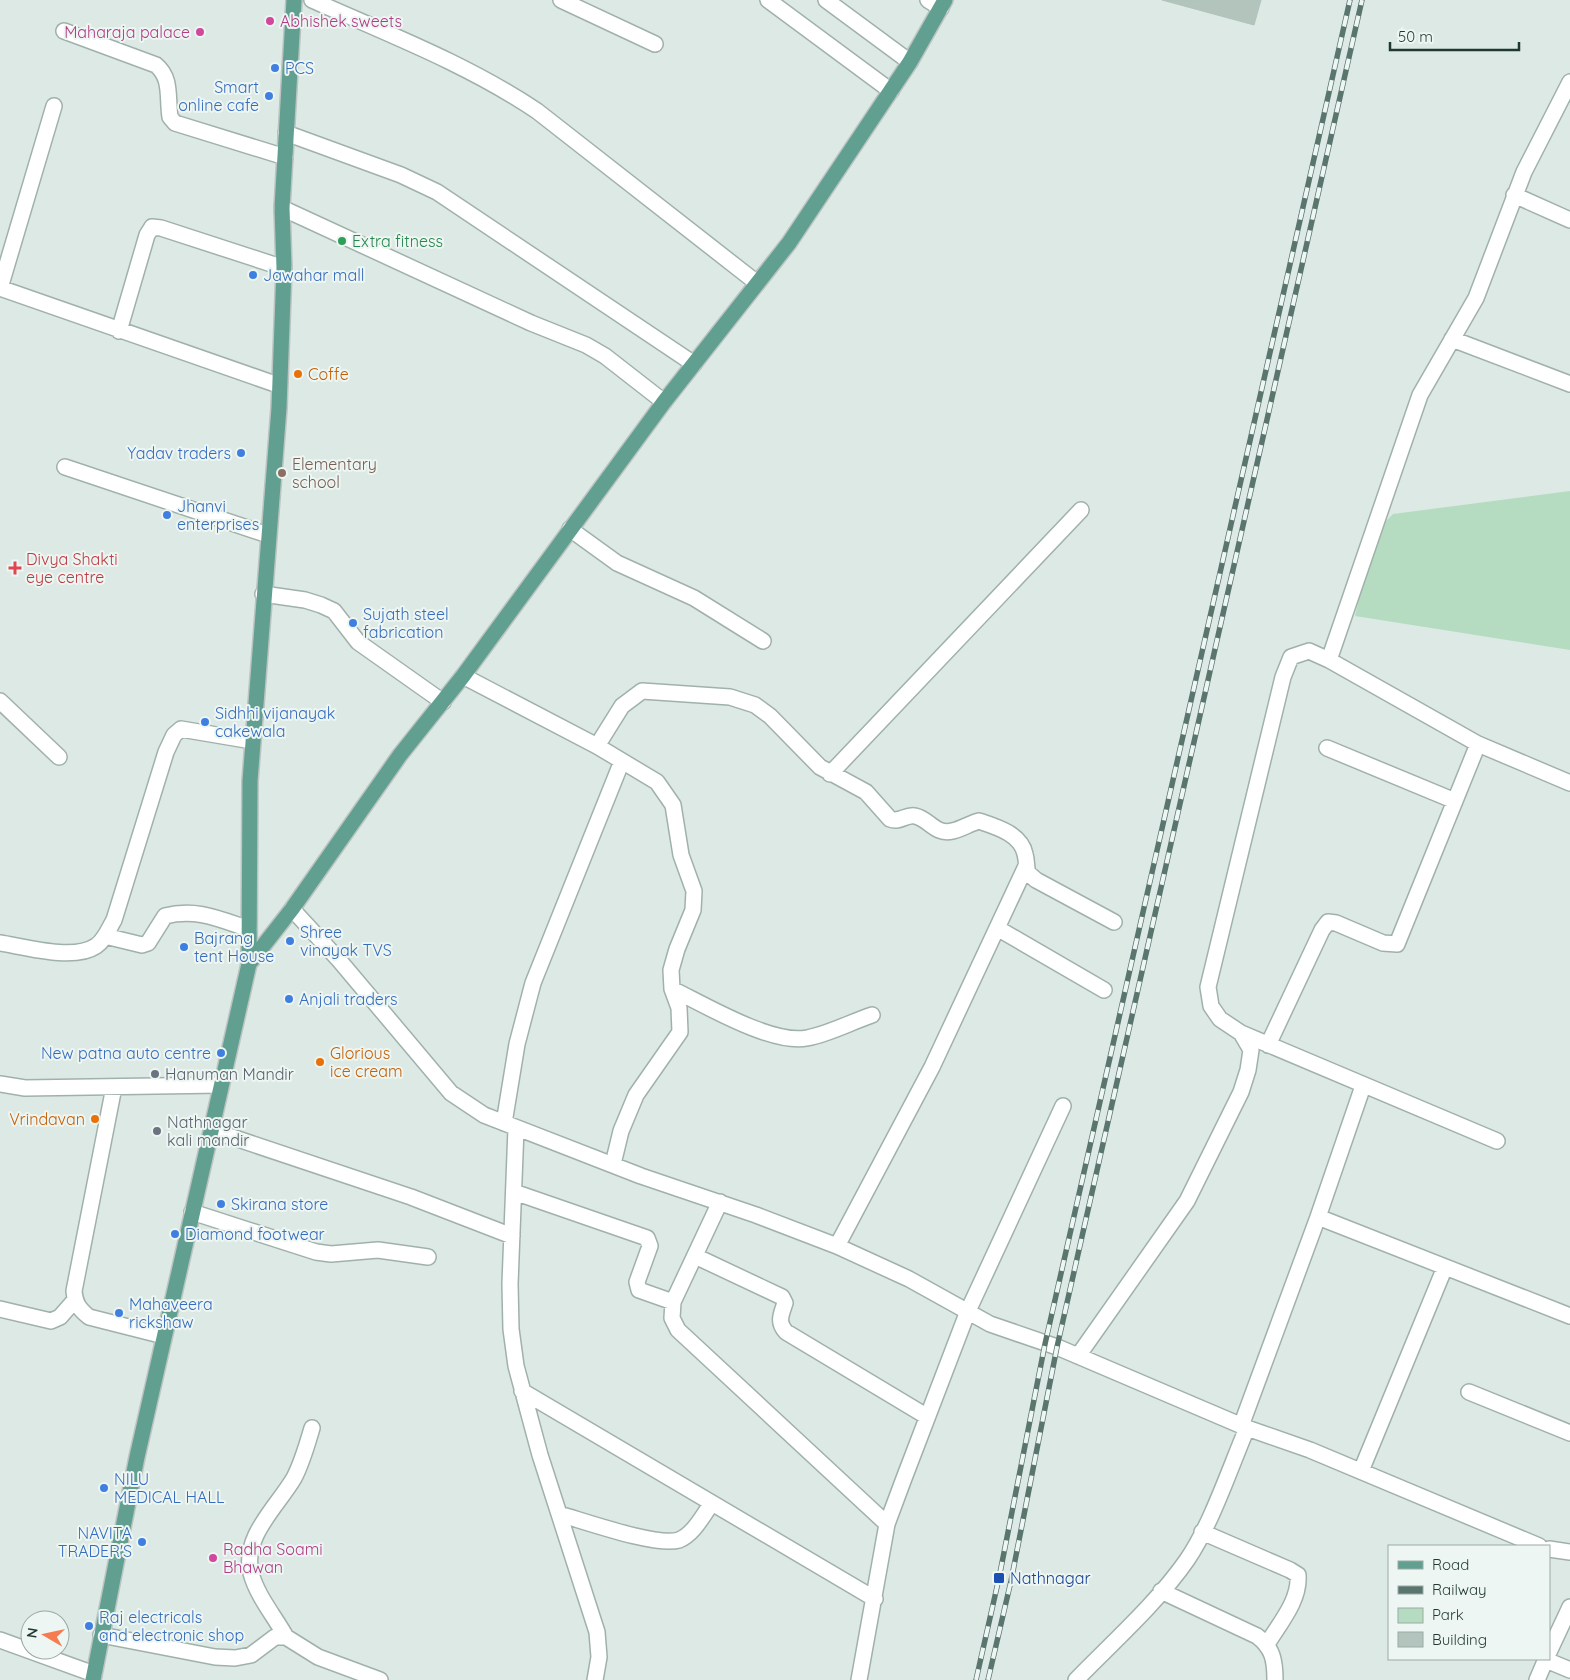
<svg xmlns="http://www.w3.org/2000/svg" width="1570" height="1680" viewBox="0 0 1570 1680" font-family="Quicksand,sans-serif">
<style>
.green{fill:#b5dcc0}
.building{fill:#b3c4bd;stroke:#b0c3bb}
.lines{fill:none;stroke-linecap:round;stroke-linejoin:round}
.minor-casing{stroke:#a0b1ab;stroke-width:18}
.major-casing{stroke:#bcc4c2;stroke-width:18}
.minor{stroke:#fff;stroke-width:15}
.major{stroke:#61a091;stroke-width:15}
.rail-casing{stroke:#59756e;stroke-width:5.5}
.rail{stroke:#edf6f2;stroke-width:4;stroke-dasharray:11;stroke-linecap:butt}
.hotel-dot{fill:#d1479c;stroke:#edf6f2;stroke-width:2}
.shop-dot{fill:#3f7fe0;stroke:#edf6f2;stroke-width:2}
.leisure-dot{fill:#2e9e5b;stroke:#edf6f2;stroke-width:2}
.food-dot{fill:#e8710a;stroke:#edf6f2;stroke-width:2}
.education-dot{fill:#8d6e63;stroke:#edf6f2;stroke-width:2}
.health-dot{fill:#e0444e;stroke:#edf6f2;stroke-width:2}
.worship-dot{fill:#6b7280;stroke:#edf6f2;stroke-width:2}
.transit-dot{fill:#1a4fb4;stroke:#edf6f2;stroke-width:2}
.labels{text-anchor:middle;stroke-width:4;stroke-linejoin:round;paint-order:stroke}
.hotel-label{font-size:16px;fill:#b23c85;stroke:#edf6f2;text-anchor:start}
.shop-label{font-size:16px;fill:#366cbe;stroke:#edf6f2;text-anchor:start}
.leisure-label{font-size:16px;fill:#27864d;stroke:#edf6f2;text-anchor:start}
.food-label{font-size:16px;fill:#c56008;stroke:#edf6f2;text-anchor:start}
.education-label{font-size:16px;fill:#785e54;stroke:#edf6f2;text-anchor:start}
.health-label{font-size:16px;fill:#be3a42;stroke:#edf6f2;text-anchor:start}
.worship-label{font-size:16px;fill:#5b616d;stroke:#edf6f2;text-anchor:start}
.transit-label{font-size:16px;fill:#164399;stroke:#edf6f2;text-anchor:start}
</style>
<rect width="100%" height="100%" fill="#dde9e4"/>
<!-- green -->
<path class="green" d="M1570,491V650L1355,616L1374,533L1393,514Z"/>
<!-- building -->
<path class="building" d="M1162,0H1261L1254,25Z"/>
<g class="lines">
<defs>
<path id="minor" d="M312,0C388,34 467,64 537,111L757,283
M561,0L655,44
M768,0L891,91
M826,0L910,62
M928,0L941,8
M64,31L156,65C172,78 167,98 170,117L175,123L285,157
M286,133L401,175L437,192L694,364
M1514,195L1570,220
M282,208L531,323L586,345L605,356L664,402
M0,288L278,385
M0,288L54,106
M119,331L147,235L152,227L161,228L284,268
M1452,339L1570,384
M65,467L268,535
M570,529L617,563L694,598L763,641
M263,594L305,600L321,605L334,611L358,642L443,702
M1329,660L1420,395L1476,298L1524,172L1570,82
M463,676L597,746L657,782L673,805L681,855L694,891L693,910L677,949L671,970L672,989L679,1008L680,1032L636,1095L621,1131L613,1164
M0,701L59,757
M597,746L622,706L642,691L730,697L755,705L770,716L820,767L866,792L890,819C900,823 906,814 915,816C925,818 930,826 939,830C952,836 967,824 979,821C997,827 1021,834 1025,854C1027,861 1026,867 1028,873L1036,880L1114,922
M1327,748L1455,801
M830,774L1081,510
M292,909L339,960L451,1093L484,1115L641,1176L756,1215L837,1246L909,1279L990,1324L1057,1347L1247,1428L1310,1450L1539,1546
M997,928L1104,990
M105,936L142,945L148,943L165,916C196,908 219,919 249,929
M0,943C25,947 74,961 96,946C105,940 109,928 114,920L166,752L174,735L181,729L252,741
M672,989C705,1005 772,1045 807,1038C829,1034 851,1022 872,1015
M1241,1033L1497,1141
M1268,1045L1322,930L1328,922L1336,923L1383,943L1397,944L1478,744
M0,1084L25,1088L221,1085
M114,1087L74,1291C75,1303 79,1309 89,1317L164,1336
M504,1123L517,1044L533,983L622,761
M516,1128L510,1284L511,1329L516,1366L540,1455L597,1632L599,1657L595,1680
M211,1130L411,1197L512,1236
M514,1192L647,1238L650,1246L637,1282L639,1290L673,1302
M720,1202L673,1302L672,1318L678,1330L887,1524
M192,1212L316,1252L331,1254L378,1250L428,1257
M1318,1217L1570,1316
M837,1246L932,1067L1026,866
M695,1256L782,1297L785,1303C781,1315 777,1322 786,1332L926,1416
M0,1309L51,1321L60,1317L75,1300
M1078,1356L1187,1201L1241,1092L1248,1070L1251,1050L1241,1033L1220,1019L1211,1006L1208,987L1283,677L1291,657L1309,651L1329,660L1478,744L1570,783
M522,1391L875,1599
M1469,1392L1570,1433
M1241,1426L1318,1217L1363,1086
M1361,1471L1445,1267
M559,1514C584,1521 657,1547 679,1540C694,1534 703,1515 712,1503
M1202,1532L1290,1570L1298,1575C1300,1600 1280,1623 1267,1644
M1549,1549L1570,1552
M1161,1591L1257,1636C1273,1648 1275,1661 1275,1680
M101,1635L215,1657L235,1658L251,1655L275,1637H286L318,1657L380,1680
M286,1637C275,1617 257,1596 251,1573C242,1537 277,1507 294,1478C302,1463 307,1445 312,1428
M0,1640L94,1674
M1549,1652L1570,1607
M1546,1660L1570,1670
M859,1680L887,1524L903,1481L968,1311L1063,1106
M1076,1680C1113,1642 1157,1603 1187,1560C1211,1525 1230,1468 1247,1428
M1537,1680L1546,1659"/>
<path id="major" d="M249,964L292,909L400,755L463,676L664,402L789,243L910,62L945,0
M93,1680L137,1457L249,964L250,781L279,408L284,268L282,208L294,0"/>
</defs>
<!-- minor casing -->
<use href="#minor" class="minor-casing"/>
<!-- major casing -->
<use href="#major" class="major-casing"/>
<!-- minor -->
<use href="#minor" class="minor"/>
<!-- major -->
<use href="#major" class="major"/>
<defs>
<path id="rail" d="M976,1680L999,1578L1045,1344L1350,0
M988,1680L1011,1581L1057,1347L1362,0"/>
</defs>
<!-- rail casing -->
<use href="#rail" class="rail-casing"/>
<!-- rail -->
<use href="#rail" class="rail"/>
</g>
<!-- markers -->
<g class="hotel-dot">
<circle cx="270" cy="21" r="5"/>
<circle cx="200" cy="32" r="5"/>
<circle cx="213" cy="1558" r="5"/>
</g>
<g class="shop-dot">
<circle cx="275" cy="68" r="5"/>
<circle cx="269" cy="96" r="5"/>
<circle cx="253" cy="275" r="5"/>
<circle cx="241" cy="453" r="5"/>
<circle cx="167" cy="515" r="5"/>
<circle cx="353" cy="623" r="5"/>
<circle cx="205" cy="722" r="5"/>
<circle cx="290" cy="941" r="5"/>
<circle cx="184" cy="947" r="5"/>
<circle cx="289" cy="999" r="5"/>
<circle cx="221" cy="1053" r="5"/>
<circle cx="221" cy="1204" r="5"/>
<circle cx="175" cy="1234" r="5"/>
<circle cx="119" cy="1313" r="5"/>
<circle cx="104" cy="1488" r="5"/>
<circle cx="142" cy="1542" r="5"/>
<circle cx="89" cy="1626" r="5"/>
</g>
<circle class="leisure-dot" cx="342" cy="241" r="5"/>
<g class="food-dot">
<circle cx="298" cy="374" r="5"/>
<circle cx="320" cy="1062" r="5"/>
<circle cx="95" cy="1119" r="5"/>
</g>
<circle class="education-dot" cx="282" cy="473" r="5"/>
<path class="health-dot" d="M12.5 560.5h5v5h5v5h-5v5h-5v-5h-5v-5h5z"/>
<g class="worship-dot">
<circle cx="155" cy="1074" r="5"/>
<circle cx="157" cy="1131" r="5"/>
</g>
<rect class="transit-dot" x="993" y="1572" width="12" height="12" rx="2.5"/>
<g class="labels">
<!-- hotel labels -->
<g class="hotel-label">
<text x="280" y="27">Abhishek sweets</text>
<text x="190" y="38" text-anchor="end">Maharaja palace</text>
<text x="223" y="1555">Radha Soami<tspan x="223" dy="18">Bhawan</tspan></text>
</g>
<!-- shop labels -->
<g class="shop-label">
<text x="285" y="74">PCS</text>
<text x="259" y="93" text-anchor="end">Smart<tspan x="259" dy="18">online cafe</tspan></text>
<text x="263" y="281">Jawahar mall</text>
<text x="231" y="459" text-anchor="end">Yadav traders</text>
<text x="177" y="512">Jhanvi<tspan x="177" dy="18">enterprises</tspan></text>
<text x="363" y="620">Sujath steel<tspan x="363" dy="18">fabrication</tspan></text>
<text x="215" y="719">Sidhhi vijanayak<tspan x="215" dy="18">cakewala</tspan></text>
<text x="300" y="938">Shree<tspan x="300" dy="18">vinayak TVS</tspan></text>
<text x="194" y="944">Bajrang<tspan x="194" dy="18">tent House</tspan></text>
<text x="299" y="1005">Anjali traders</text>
<text x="211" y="1059" text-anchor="end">New patna auto centre</text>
<text x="231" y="1210">Skirana store</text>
<text x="185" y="1240">Diamond footwear</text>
<text x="129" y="1310">Mahaveera<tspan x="129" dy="18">rickshaw</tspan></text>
<text x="114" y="1485">NILU<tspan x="114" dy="18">MEDICAL HALL</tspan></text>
<text x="132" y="1539" text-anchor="end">NAVITA<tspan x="132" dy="18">TRADER'S</tspan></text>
<text x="99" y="1623">Raj electricals<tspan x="99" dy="18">and electronic shop</tspan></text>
</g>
<!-- leisure labels -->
<g class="leisure-label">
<text x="352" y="247">Extra fitness</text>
</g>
<!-- food labels -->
<g class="food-label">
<text x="308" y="380">Coffe</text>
<text x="330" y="1059">Glorious<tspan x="330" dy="18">ice cream</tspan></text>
<text x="85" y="1125" text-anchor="end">Vrindavan</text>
</g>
<!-- education labels -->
<g class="education-label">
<text x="292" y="470">Elementary<tspan x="292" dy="18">school</tspan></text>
</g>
<!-- health labels -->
<g class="health-label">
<text x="26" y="565">Divya Shakti<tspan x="26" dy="18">eye centre</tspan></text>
</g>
<!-- worship labels -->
<g class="worship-label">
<text x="165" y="1080">Hanuman Mandir</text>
<text x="167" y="1128">Nathnagar<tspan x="167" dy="18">kali mandir</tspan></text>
</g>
<!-- transit labels -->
<g class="transit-label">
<text x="1010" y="1584">Nathnagar</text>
</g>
</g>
<!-- legend -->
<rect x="1388" y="1545" width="162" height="115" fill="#edf6f2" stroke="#9baaa5"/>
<rect x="1398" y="1561" width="25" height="8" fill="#61a091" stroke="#9baaa5"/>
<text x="1432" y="1570" font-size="15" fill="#1f3932">Road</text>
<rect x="1398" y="1586" width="25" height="8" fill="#59756e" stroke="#9baaa5"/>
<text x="1432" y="1595" font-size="15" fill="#1f3932">Railway</text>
<rect x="1398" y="1608" width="25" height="15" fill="#b5dcc0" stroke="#9baaa5"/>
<text x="1432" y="1620" font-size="15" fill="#1f3932">Park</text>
<rect x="1398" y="1632" width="25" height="15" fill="#b3c4bd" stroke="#9baaa5"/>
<text x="1432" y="1645" font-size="15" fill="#1f3932">Building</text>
<!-- north arrow -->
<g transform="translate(45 1635) rotate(279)"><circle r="24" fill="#edf6f2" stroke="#9baaa5"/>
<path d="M0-4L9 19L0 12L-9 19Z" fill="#f47c50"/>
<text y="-8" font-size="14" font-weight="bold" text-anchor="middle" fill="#1f3932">N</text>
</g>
<!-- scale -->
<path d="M1390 42v8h129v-8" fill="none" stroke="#1f3932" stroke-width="2.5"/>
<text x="1398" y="42" font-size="15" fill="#1f3932" stroke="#edf6f2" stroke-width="4" paint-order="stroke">50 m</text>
</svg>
